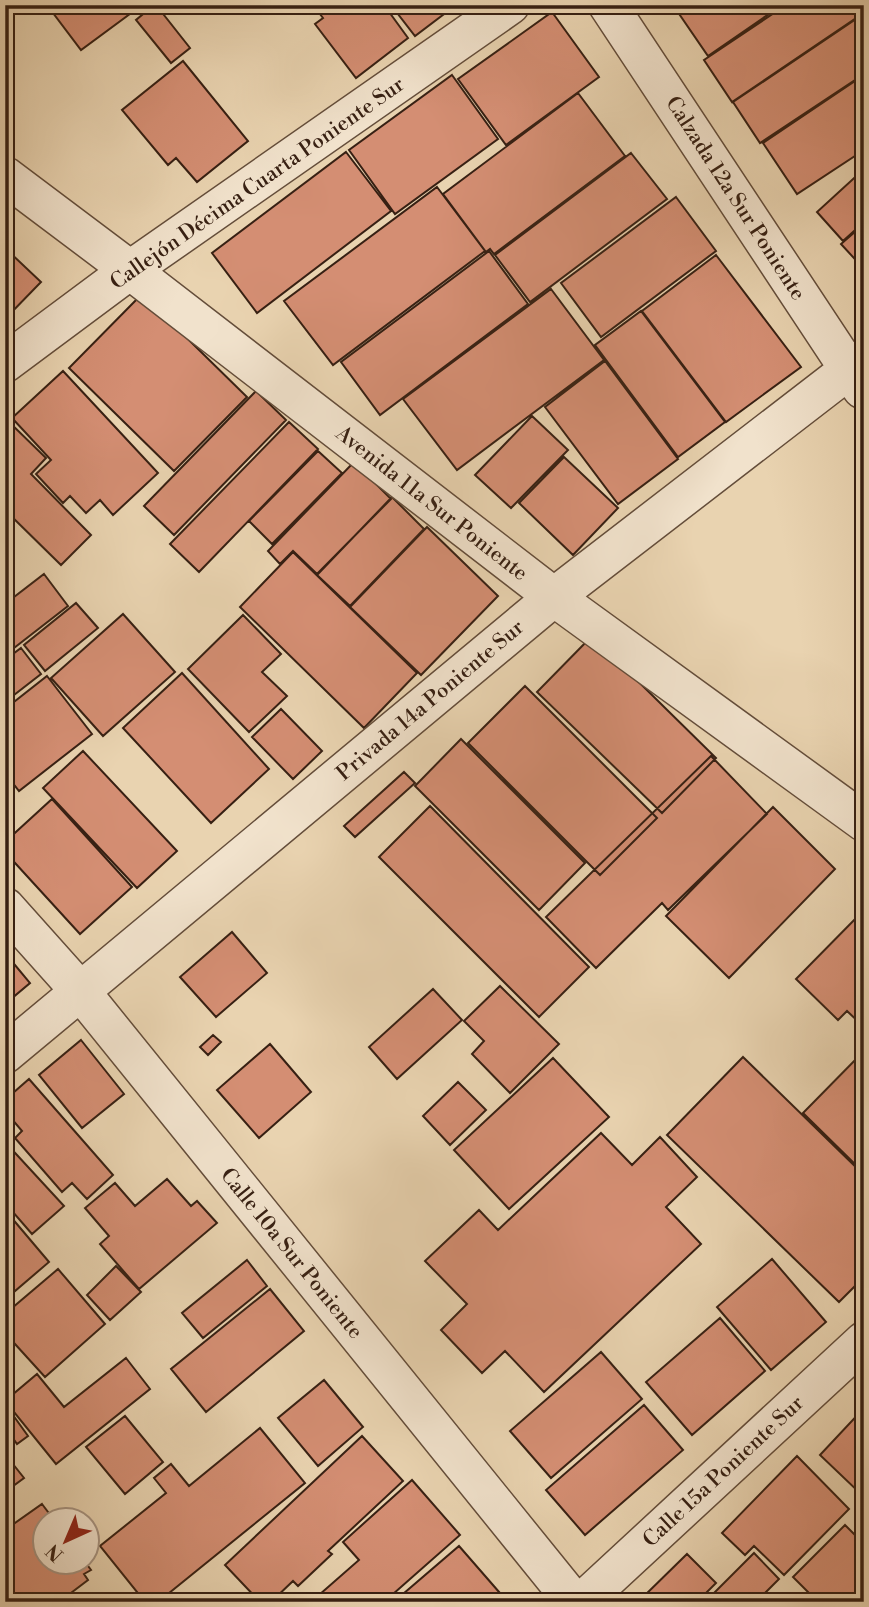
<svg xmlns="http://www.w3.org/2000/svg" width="869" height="1607" viewBox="0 0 869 1607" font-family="'Libre Bodoni',serif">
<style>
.building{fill:#d48e73;stroke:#372013;stroke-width:2}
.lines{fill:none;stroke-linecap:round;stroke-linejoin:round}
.minor-casing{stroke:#644d3a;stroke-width:41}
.minor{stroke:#f1e2cc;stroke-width:38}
.labels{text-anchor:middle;stroke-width:5;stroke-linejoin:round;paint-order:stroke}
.street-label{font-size:21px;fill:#372013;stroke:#f1e2cc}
</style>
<rect width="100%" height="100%" fill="#e9d3b0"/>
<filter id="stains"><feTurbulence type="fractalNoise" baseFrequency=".00286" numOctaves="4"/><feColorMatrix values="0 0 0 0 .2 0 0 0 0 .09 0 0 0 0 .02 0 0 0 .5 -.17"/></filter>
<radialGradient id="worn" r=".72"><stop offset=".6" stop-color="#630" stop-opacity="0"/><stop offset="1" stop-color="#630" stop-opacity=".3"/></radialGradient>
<!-- building -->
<path class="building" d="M47,5H142L81,50Z
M154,5H156L190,48L171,63L136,20Z
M313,5H384L408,38L356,78L315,24L323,18Z
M391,5H456L415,36Z
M673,5H782L708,56Z
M786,5H856L862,14L732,102L704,60Z
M552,12L599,77L506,145L458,79Z
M862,15L864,17V74L760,143L733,102Z
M183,61L248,141L197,182L176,158L168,165L122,110Z
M452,75L498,139L395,214L349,150Z
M864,75V150L797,194L763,143Z
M578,93L625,156L494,254L490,249L486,252L443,194Z
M346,152L391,211L257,313L212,253Z
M631,153L667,199L530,302L495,255Z
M864,169V222L843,241L817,212Z
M437,187L485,251L333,365L284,301Z
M676,197L716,251L601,337L561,283Z
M864,224V269L841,244Z
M5,248L41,282L5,319Z
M489,251L528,304L380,415L341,362Z
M716,255L801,367L726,422L642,311Z
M551,289L604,360L457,470L403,399Z
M142,294L247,397L174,471L69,368Z
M641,311L725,422L678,457L595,345Z
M605,361L678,459L618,504L545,407Z
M63,371L158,473L113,515L100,500L86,513L70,496L63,503L36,474L51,460L12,418Z
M256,391L286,420L174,535L144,506Z
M532,416L568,450L511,508L475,475Z
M5,418L46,458L31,474L91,535L61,565L5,510Z
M289,422L318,449L199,572L170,544Z
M318,451L342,473L272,544L249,521Z
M564,457L618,508L573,555L519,503Z
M354,462L391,499L317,574L293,551L280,564L268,551Z
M392,497L424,529L350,606L317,575Z
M427,527L498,596L421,675L350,607Z
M293,552L417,673L364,728L240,607Z
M44,574L68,606L5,655V604Z
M76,603L98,628L45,671L24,645Z
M123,614L175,672L103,736L51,678Z
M243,615L281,654L262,672L287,696L249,732L188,669Z
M592,636L716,758L662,813L537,692Z
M21,648L41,674L5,702V660Z
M182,673L269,769L211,823L123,728Z
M47,676L92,734L19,791L5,773V709Z
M525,686L657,818L600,875L468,743Z
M281,709L322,751L293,779L252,737Z
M461,739L585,863L539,910L415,786Z
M83,751L177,851L137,888L43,788Z
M711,756L767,814L668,910L662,903L596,968L546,917Z
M404,772L415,783L355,837L344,826Z
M52,799L132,887L80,934L5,852V842Z
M430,806L589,967L539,1017L379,857Z
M773,807L835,869L729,978L666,916Z
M864,910V1027L847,1011L838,1020L796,979Z
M232,932L267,973L216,1017L180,977Z
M5,953L30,983L5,1004Z
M500,986L559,1044L510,1093L472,1054L484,1041L464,1021Z
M433,989L462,1020L397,1079L369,1047Z
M213,1035L221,1042L208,1055L200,1047Z
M81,1040L124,1094L82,1128L39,1075Z
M270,1044L311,1092L259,1138L217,1090Z
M864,1051V1173L803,1113Z
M743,1057L864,1175V1277L839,1302L667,1135Z
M553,1058L609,1117L509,1209L454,1150Z
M29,1079L113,1175L87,1199L72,1183L62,1192L15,1138L22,1131L5,1111V1100Z
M458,1082L486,1110L450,1145L423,1116Z
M601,1133L632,1165L660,1137L697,1177L666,1207L701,1244L544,1392L505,1351L482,1373L441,1330L467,1304L425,1261L479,1210L498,1230Z
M5,1142L64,1206L32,1234L5,1203Z
M167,1179L191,1206L197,1201L217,1223L139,1289L100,1244L109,1236L85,1208L115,1183L135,1206Z
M5,1210L49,1262L15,1291L5,1280Z
M772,1259L826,1322L771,1370L717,1307Z
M247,1260L267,1286L203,1338L182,1313Z
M116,1266L141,1292L110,1320L87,1295Z
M58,1269L105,1324L45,1377L5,1333V1314Z
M270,1289L304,1331L206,1412L171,1369Z
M720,1318L765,1371L692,1435L646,1382Z
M601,1352L642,1399L551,1478L510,1431Z
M126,1358L150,1389L56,1464L5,1401L37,1374L64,1407Z
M324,1380L363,1427L318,1466L278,1418Z
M5,1404L28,1436L17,1444L10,1434L5,1438Z
M644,1405L683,1450L585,1535L546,1490Z
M864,1408V1497L820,1455Z
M125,1416L163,1462L125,1494L86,1447Z
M260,1428L305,1483L158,1602H145L100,1546L166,1493L154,1478L171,1464L189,1486Z
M362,1436L403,1481L328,1551L332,1554L298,1586L293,1581L271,1602H260L225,1565Z
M5,1454L24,1478L5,1492Z
M797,1456L849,1509L784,1575L754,1546L745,1555L722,1533Z
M412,1480L460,1535L384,1602H311L359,1560L343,1542Z
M42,1504L54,1520H46V1562H85L91,1570L84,1574L88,1580L59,1602H56L52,1596L44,1602H5V1530Z
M845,1525L864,1544V1602H818L793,1577Z
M459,1546L506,1600L505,1602H397L396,1600Z
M754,1553L779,1579L756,1602H715L710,1597Z
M687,1554L716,1583L697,1602H642L640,1600Z"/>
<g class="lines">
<defs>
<path id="minor" d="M608,5L862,389
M5,176L130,270L554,597L864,822
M5,363L130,270L510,5
M5,907L81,992L574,1602
M5,1054L554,597L864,358
M582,1602L864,1341"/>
</defs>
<!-- minor casing -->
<use href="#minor" class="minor-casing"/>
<!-- minor -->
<use href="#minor" class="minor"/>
</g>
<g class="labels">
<!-- street labels -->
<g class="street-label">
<text transform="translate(257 183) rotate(-35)" y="7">Callejón Décima Cuarta Poniente Sur</text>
<text transform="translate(736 198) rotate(57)" y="7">Calzada 12a Sur Poniente</text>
<text transform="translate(432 503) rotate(38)" y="7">Avenida 11a Sur Poniente</text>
<text transform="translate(430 700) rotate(-40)" y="7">Privada 14a Poniente Sur</text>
<text transform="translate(292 1253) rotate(51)" y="7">Calle 10a Sur Poniente</text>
<text transform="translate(723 1471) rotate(-43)" y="7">Calle 15a Poniente Sur</text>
</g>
</g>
<!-- margin -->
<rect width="869" height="1607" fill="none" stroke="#e9d3b0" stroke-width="28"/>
<rect x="7" y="7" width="855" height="1593" fill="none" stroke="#372013" stroke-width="3.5"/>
<rect x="14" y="14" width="841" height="1579" fill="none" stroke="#372013" stroke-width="2"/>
<!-- north arrow -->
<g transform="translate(66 1541) rotate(224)"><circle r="33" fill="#f1e2cc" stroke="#a79482" stroke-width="2"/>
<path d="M0-5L12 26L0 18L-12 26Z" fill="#8f2418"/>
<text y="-10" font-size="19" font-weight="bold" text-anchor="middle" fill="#372013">N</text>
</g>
<rect width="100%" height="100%" filter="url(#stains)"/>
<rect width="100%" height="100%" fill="url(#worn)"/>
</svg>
